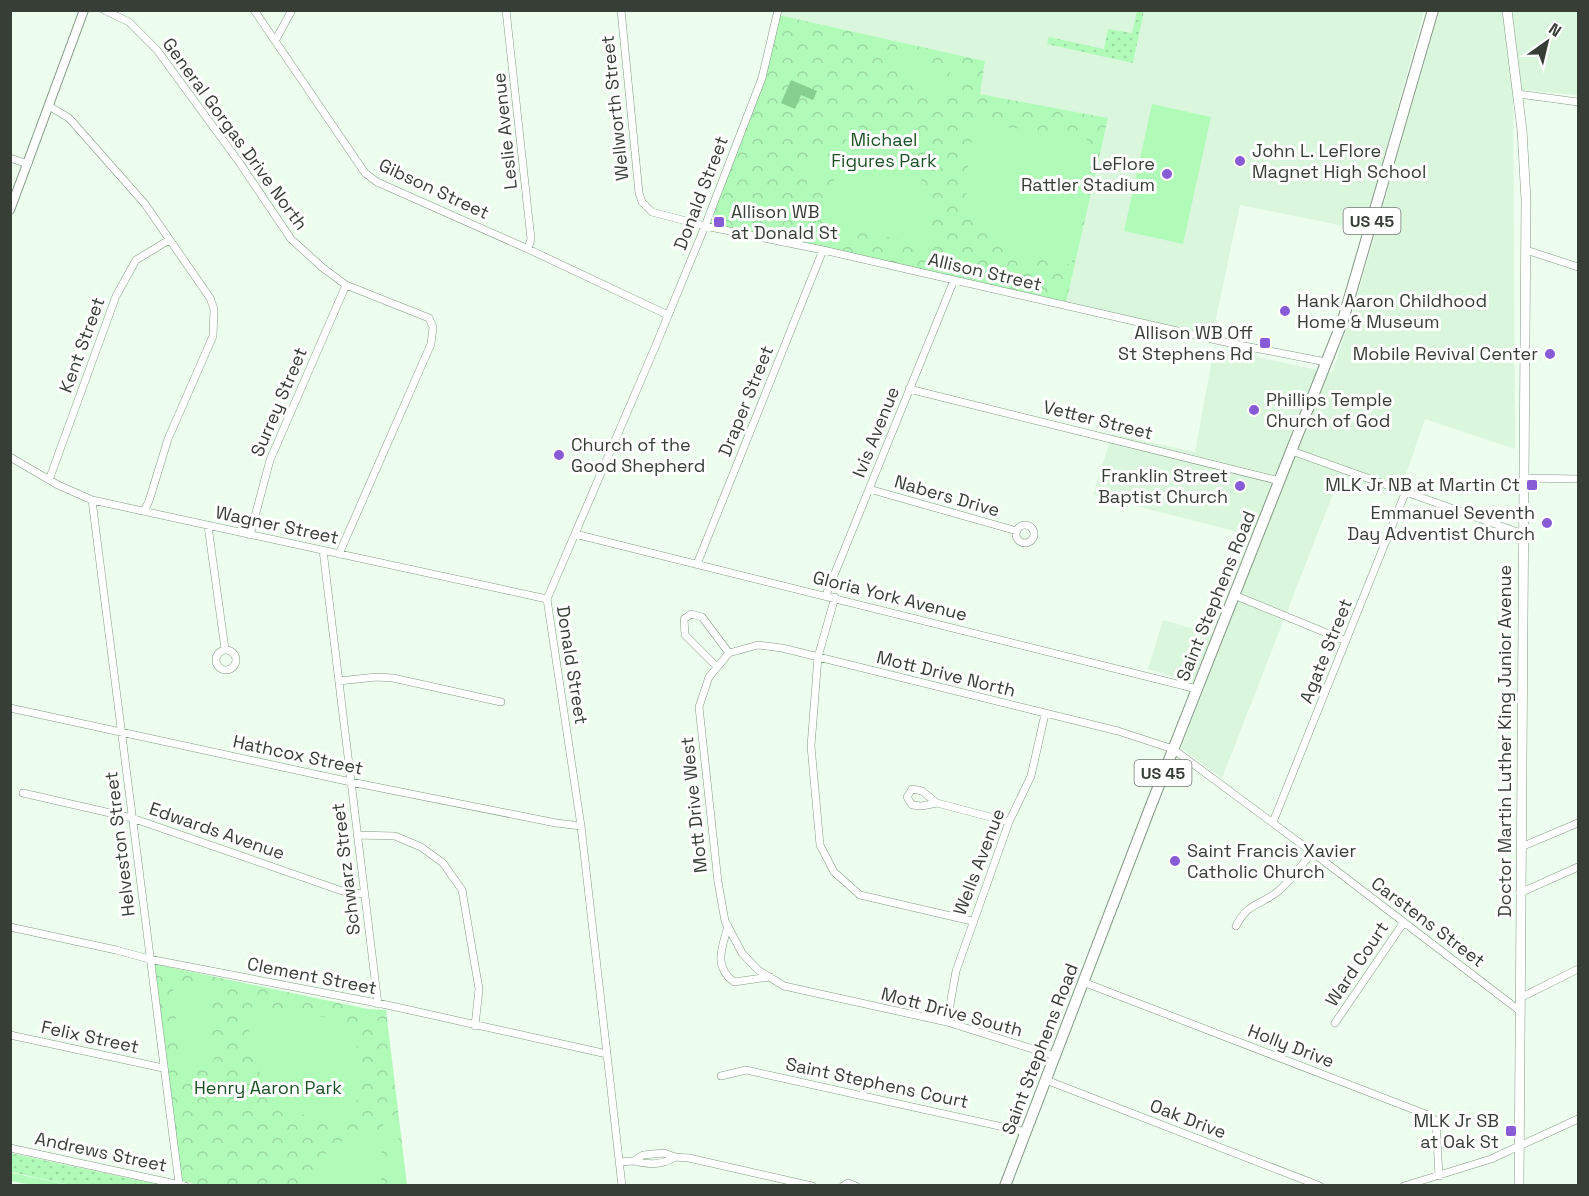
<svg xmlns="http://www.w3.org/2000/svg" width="1589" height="1196" viewBox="0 0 1589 1196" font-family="'Space Grotesk',sans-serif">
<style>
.built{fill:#daf6dc}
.grass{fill:url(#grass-dots)}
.park{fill:url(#park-crowns)}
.garden{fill:#b1fbb9}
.water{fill:#86d08f}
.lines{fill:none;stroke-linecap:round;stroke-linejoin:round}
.minor-casing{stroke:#849886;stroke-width:8}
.tertiary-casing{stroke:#849886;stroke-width:10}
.secondary-casing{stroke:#849886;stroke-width:10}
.primary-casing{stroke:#849886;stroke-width:12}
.minor{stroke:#fff;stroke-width:7}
.tertiary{stroke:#fff;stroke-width:8}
.secondary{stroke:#fff;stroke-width:9}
.primary{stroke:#fff;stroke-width:10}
.poi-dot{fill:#875cd6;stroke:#fff;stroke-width:2}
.labels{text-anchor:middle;stroke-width:6;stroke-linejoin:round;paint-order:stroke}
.shield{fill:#fff;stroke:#727872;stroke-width:1.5}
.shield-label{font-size:16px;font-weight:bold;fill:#363e36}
.street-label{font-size:18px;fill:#363e36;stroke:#fff}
.park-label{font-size:18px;fill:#1d5127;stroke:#fff}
.poi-label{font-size:18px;fill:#363e36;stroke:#fff;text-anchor:end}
</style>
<defs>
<pattern id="grass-dots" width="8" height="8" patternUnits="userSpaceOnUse" patternTransform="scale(1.5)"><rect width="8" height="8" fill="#b1fbb9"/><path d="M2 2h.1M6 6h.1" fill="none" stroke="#99d8a0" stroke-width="1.8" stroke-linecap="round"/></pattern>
<pattern id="park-crowns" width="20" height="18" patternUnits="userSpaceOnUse" patternTransform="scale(1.5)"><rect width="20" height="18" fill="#b1fbb9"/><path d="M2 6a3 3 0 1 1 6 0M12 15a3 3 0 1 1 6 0" fill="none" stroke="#99d8a0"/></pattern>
</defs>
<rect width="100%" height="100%" fill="#edfeee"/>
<!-- built -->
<path class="built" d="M780,10L1424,11L1364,230L1240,205L1212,337L1066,303L1107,118L979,94L985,61L779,15Z
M1439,11H1578V95L1513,89L1515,449L1425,419L1399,495L1340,476L1222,778L1181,748L1205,686L1148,669L1163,620L1223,637L1262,538L1093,495L1112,434L1195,452L1214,348L1332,373L1353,311Z"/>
<!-- grass -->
<path class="grass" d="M1137,11H1144L1133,63L1047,44L1049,37L1104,49L1108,29L1132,33Z
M10,1153L160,1185H70L11,1172Z"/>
<!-- park -->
<path class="park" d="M779,15L985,61L980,94L1108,118L1066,303L709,224L764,79Z
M154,964L368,1009L386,1010L407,1185L203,1186L182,1181Z"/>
<!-- garden -->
<path class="garden" d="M903,56L916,59L909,86L897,83Z
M919,60L932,63L925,90L913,87Z
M936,64L948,67L942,94L929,91Z
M951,68L964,71L957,98L945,95Z
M1152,104L1211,117L1183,244L1124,231Z
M851,124C859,128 869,130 877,134C918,154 937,200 927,243L830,228L824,223L835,177Z
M974,124L1083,135L1092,145L1085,210L1071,265C1031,256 979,245 967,198C964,188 972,139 974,124Z
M814,153L832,157L825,189L807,185Z
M207,984L214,1061L180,1065L173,988Z
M252,1006L342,1020L355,1031L359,1068L355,1121C343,1121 329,1122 317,1119C268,1108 241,1054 252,1006Z
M395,1115L405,1185H391L382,1117Z
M373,1130L382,1131L381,1185H307C318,1154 340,1136 373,1130Z
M11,1172L12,1173L70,1185H32L11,1181Z"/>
<!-- water -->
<path class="water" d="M791,80L817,91L813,100L801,95L795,109L781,103Z"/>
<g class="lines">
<defs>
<path id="minor" d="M104,10L129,22L157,50L239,162L291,239L323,268L346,285L429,318L433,327L431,344L339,554
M254,10L365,173L377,182L528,249L668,315
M506,10L531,239L528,249
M621,10L639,193L642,202L652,212L705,226L823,250L1234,344L1326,362
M275,41L292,10
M1518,94L1578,102
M49,106L69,118L145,204L210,298L214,309L213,336L168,439L149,501L144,511
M10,158L28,164
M1526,250L1578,267
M909,389L1280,481
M1292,451L1523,534
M10,457L58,485L92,500L547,599
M1525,478L1578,479
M49,480L116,296L136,260L169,240
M869,489L1017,531
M92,500L179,1184
M1016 534a9 9 0 1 1 18 0a9 9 0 1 1-18 0Z
M208,526L225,649
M575,534L1197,689
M250,535L270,460L346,285
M323,550L378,1004
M697,564L823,250
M826,595L954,280
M1234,595L1346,641
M835,597L818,657L811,746L820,845L834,872L860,895L972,921
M216 660a10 10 0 1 1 20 0a10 10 0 1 1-20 0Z
M717,667L685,635L684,619L691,614L702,617L729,653
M339,681L376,677L393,678L501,702
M10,708L351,782L556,823L581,826
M912,789L922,791L937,803L922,806L912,805L907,797Z
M23,793L132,818L345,892L364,894
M937,803L1009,822
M1273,822L1406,491
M357,835L395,836L421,847L443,863L462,890L479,989L475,1026
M1521,847L1578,823
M1520,893L1578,867
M728,926C722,948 713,966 734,982L770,977
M1236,926C1248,903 1258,906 1276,893C1290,882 1301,866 1312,852
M10,927L116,950L149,959L387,1005L607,1054
M1083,982L1428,1115L1436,1121L1439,1176
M1520,998L1578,969
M947,1022L956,971L1009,822L1031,776L1045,714
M1335,1023L1404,922
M10,1035L163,1068
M1055,1056L947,1022L784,986L758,970L742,953L725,921L718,882L699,707L709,677L729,653L758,645L782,648L1118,731L1173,749L1312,852L1520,1011
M721,1076L746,1070L1026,1132
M1046,1080L1320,1186
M10,1148L185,1186
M634,1161C648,1165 663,1165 675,1157
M619,1162L634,1161L643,1155L664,1153L675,1157L689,1158L812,1186
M622,1186L581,826L547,599L656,345L705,226L762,78L778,10
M843,1186L848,1183L856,1186
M1404,1186L1491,1159L1578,1119"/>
<path id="tertiary" d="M10,210L84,10"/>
<path id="secondary" d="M1507,10L1522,130L1526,200L1519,1186"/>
<path id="primary" d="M1005,1186L1150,808L1343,320L1433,10"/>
</defs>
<!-- minor casing -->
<use href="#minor" class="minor-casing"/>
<!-- tertiary casing -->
<use href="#tertiary" class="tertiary-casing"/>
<!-- secondary casing -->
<use href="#secondary" class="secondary-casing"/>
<!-- primary casing -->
<use href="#primary" class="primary-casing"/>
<!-- minor -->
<use href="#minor" class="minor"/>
<!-- tertiary -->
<use href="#tertiary" class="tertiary"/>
<!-- secondary -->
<use href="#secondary" class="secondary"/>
<!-- primary -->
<use href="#primary" class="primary"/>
</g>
<!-- markers -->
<g class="poi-dot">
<circle cx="1240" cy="161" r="6"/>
<circle cx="1167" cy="174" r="6"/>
<rect x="713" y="216" width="12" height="12" rx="3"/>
<circle cx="1285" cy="311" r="6"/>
<rect x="1259" y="337" width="12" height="12" rx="3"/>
<circle cx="1550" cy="354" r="6"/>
<circle cx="1254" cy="410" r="6"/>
<circle cx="559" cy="455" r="6"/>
<rect x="1526" y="479" width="12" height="12" rx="3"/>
<circle cx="1240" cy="486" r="6"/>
<circle cx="1547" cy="523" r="6"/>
<circle cx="1175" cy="861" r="6"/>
<rect x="1505" y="1125" width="12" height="12" rx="3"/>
</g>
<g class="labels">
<!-- shield labels -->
<g class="shield">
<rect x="1343.5" y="208" width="57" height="26" rx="4.5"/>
<rect x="1134.5" y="760" width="57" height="26" rx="4.5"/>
</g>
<g class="shield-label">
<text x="1372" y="227">US 45</text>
<text x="1163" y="779">US 45</text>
</g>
<!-- street labels -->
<g class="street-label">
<text transform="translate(615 108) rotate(-96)" y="6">Wellworth Street</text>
<text transform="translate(505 131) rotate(-96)" y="6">Leslie Avenue</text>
<text transform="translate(235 134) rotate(54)" y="6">General Gorgas Drive North</text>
<text transform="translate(434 189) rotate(25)" y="6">Gibson Street</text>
<text transform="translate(701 193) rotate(-69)" y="6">Donald Street</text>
<text transform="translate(985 272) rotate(13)" y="6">Allison Street</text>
<text transform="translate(82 345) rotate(-70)" y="6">Kent Street</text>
<text transform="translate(746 401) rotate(-68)" y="6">Draper Street</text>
<text transform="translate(279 402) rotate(-67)" y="6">Surrey Street</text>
<text transform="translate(1098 420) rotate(14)" y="6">Vetter Street</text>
<text transform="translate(876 432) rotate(-68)" y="6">Ivis Avenue</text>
<text transform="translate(947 496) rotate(16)" y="6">Nabers Drive</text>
<text transform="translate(277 525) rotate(12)" y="6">Wagner Street</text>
<text transform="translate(890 596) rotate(14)" y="6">Gloria York Avenue</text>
<text transform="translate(1216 596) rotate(-68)" y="6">Saint Stephens Road</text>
<text transform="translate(1326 651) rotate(-68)" y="6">Agate Street</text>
<text transform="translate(572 665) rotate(81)" y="6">Donald Street</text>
<text transform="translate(946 674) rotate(14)" y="6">Mott Drive North</text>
<text transform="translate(1505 741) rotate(-90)" y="6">Doctor Martin Luther King Junior Avenue</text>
<text transform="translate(298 755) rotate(12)" y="6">Hathcox Street</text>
<text transform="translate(694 805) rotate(-96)" y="6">Mott Drive West</text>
<text transform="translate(217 831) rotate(19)" y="6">Edwards Avenue</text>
<text transform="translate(120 844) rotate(-97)" y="6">Helveston Street</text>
<text transform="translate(979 862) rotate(-69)" y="6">Wells Avenue</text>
<text transform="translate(346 869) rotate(-97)" y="6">Schwarz Street</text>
<text transform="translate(1428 922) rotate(37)" y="6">Carstens Street</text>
<text transform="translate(1357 964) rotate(-56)" y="6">Ward Court</text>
<text transform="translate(312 976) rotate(11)" y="6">Clement Street</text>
<text transform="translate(952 1012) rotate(15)" y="6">Mott Drive South</text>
<text transform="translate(90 1037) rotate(12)" y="6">Felix Street</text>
<text transform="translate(1291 1046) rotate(21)" y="6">Holly Drive</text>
<text transform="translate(1040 1049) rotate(-69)" y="6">Saint Stephens Road</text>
<text transform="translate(877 1083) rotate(12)" y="6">Saint Stephens Court</text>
<text transform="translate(1188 1119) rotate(21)" y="6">Oak Drive</text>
<text transform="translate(101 1152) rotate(12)" y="6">Andrews Street</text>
</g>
<!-- park labels -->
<g class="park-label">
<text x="884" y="146">Michael<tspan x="884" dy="21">Figures Park</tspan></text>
<text x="268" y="1094">Henry Aaron Park</text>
</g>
<!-- poi labels -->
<g class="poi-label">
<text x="1252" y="157" text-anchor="start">John L. LeFlore<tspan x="1252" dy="21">Magnet High School</tspan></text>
<text x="1155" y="170">LeFlore<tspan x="1155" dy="21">Rattler Stadium</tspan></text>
<text x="731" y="218" text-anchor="start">Allison WB<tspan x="731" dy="21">at Donald St</tspan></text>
<text x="1297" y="307" text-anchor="start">Hank Aaron Childhood<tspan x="1297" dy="21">Home &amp; Museum</tspan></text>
<text x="1253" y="339">Allison WB Off<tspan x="1253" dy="21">St Stephens Rd</tspan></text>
<text x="1538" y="360">Mobile Revival Center</text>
<text x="1266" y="406" text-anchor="start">Phillips Temple<tspan x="1266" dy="21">Church of God</tspan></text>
<text x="571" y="451" text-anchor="start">Church of the<tspan x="571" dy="21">Good Shepherd</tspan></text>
<text x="1228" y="482">Franklin Street<tspan x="1228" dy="21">Baptist Church</tspan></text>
<text x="1520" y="491">MLK Jr NB at Martin Ct</text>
<text x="1535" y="519">Emmanuel Seventh<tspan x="1535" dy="21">Day Adventist Church</tspan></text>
<text x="1187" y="857" text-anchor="start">Saint Francis Xavier<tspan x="1187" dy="21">Catholic Church</tspan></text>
<text x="1499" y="1127">MLK Jr SB<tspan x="1499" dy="21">at Oak St</tspan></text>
</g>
</g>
<!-- border -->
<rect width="1589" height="1196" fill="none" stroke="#363e36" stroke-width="24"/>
<!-- north arrow -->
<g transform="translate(1547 42) rotate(34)" stroke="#ffffff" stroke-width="4.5" paint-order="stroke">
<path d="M0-4.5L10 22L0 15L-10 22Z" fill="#363e36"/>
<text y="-9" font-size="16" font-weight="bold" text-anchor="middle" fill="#363e36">N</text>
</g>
</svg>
